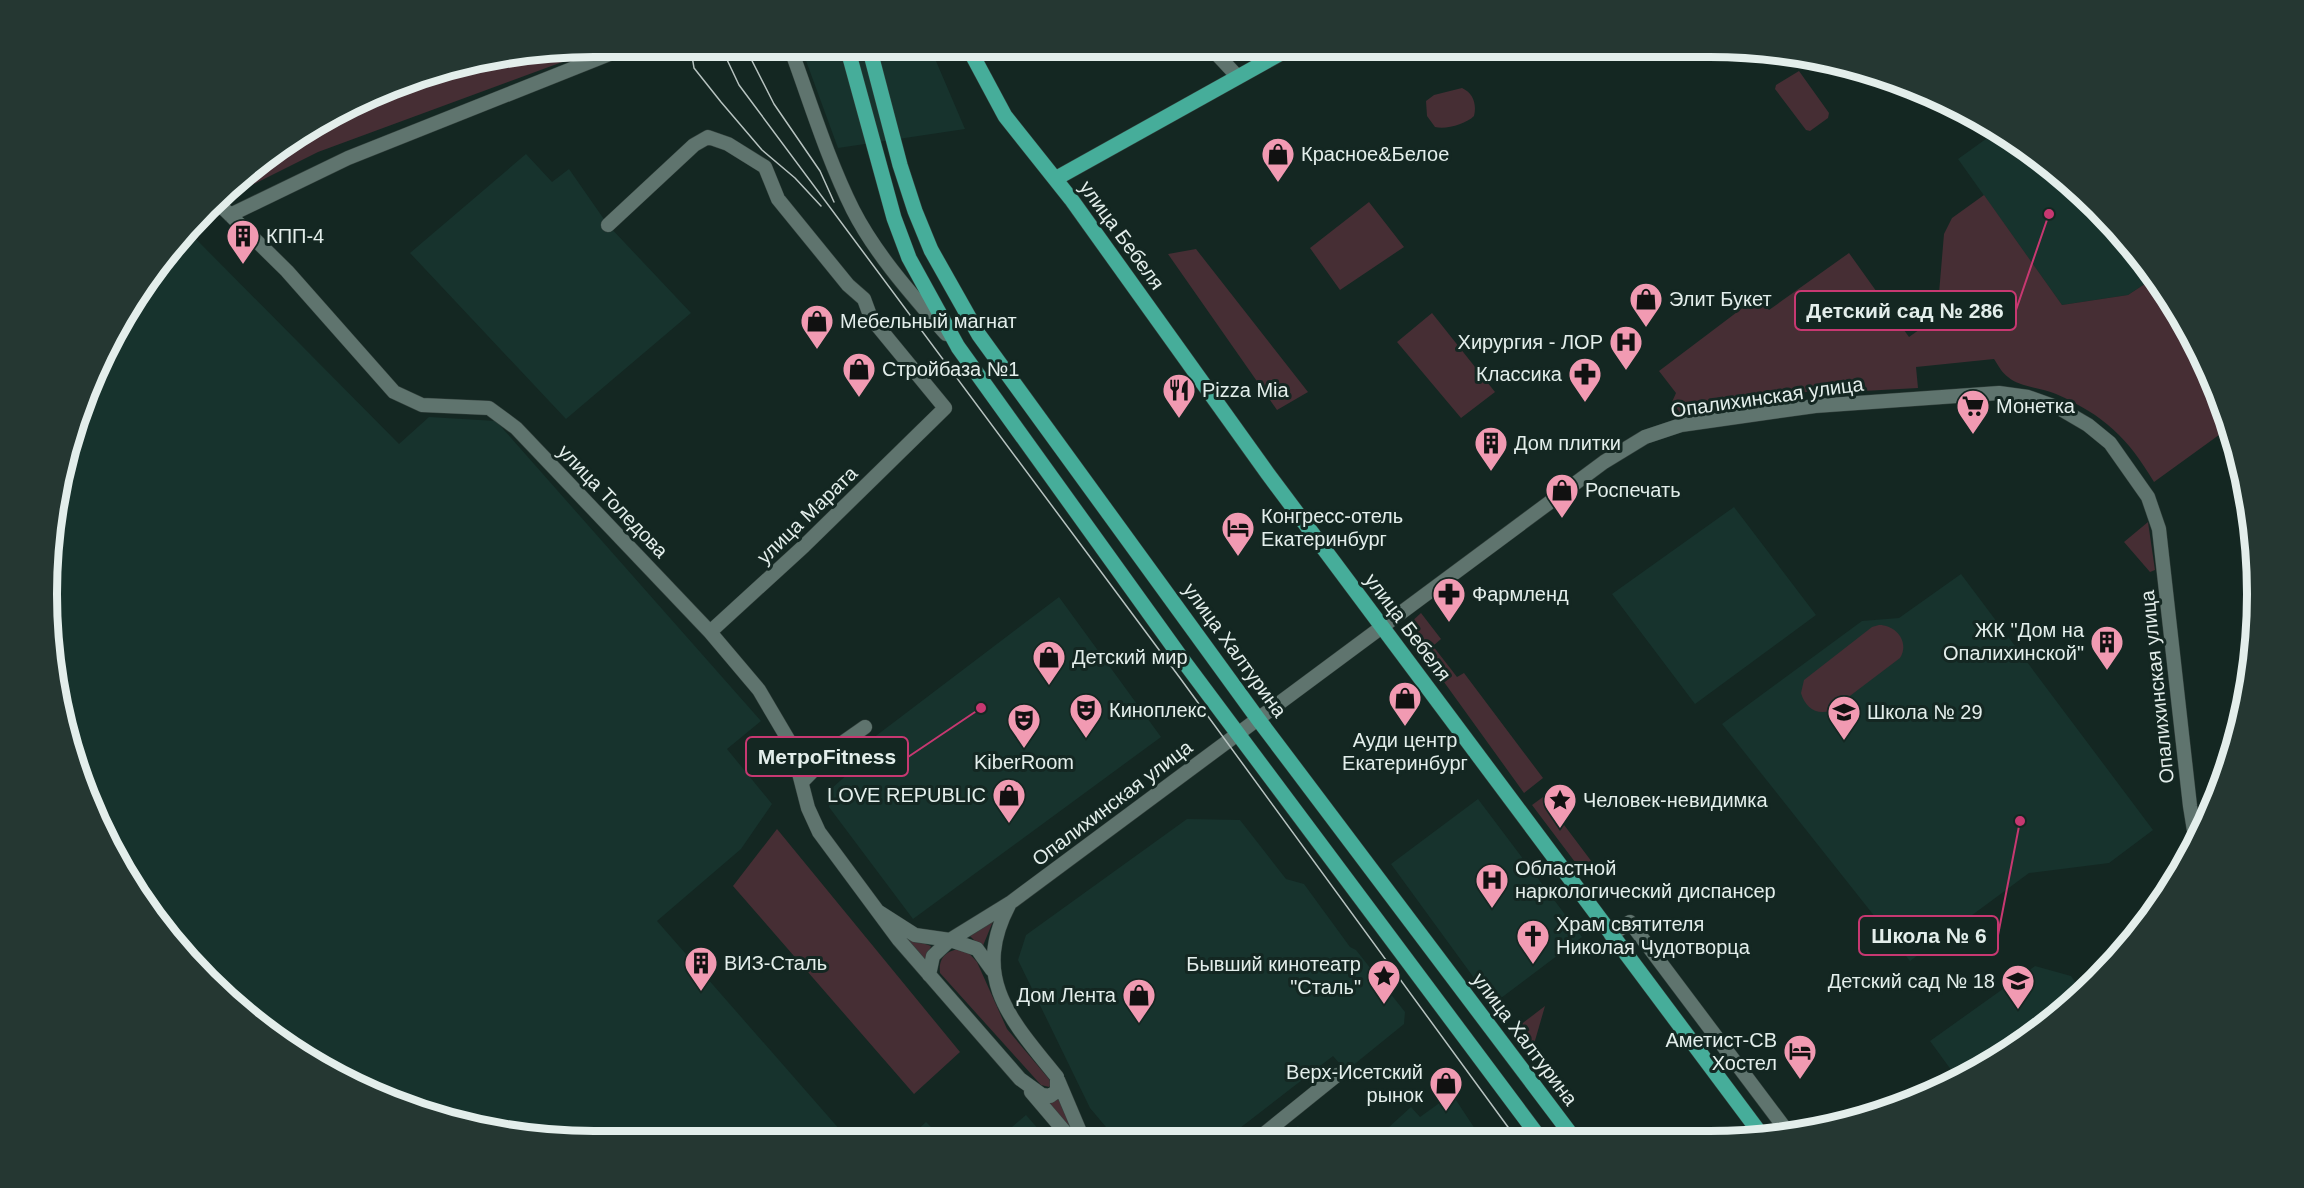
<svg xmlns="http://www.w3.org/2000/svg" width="2304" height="1188" viewBox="0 0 2304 1188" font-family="Arial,sans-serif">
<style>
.built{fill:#17332d}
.green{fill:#462e34}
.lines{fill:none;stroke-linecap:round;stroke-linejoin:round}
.minor-casing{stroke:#33413d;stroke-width:15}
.major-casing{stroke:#33413d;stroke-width:16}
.minor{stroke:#5f746e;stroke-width:14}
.major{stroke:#46ad9a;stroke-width:15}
.tram{stroke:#b7c3c0;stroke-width:1.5}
.labels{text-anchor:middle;stroke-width:6;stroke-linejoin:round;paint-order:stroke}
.poi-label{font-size:20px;fill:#e3eeeb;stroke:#142722;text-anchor:start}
.street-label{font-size:20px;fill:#e3eeeb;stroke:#142722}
.rim{fill:none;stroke:#e3eeeb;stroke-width:8}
.leader{fill:none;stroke:#c73871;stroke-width:2}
.callout-dot{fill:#c73871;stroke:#142722;stroke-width:2}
.callout{fill:#142722;stroke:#c73871;stroke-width:2}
.callout-label{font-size:21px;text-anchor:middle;font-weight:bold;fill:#e3eeeb}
</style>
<rect width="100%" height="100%" fill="#142722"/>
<!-- built -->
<path class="built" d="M801,47H930L965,129L838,148Z
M1997,131L2043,159L2121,233L2154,278L2128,295L2062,305L1958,159Z
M526,154L552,182L569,169L608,225L691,313L566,419L410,253Z
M191,234L399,444L429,417L496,421L761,721L727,749L772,804L741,849L657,921L848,1139L559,1140L453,1123L352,1085L207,981L103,836L51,666L57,487L88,384L139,290Z
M1734,507L1816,615L1695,704L1612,594Z
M1961,574L2153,830L2109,863L2029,873L1910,961L1722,724L1862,621L1899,618Z
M1059,597L1161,737L913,919L829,807L830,790L862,761L856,751Z
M1478,799L1582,937L1493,1004L1391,864Z
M1187,819L1240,820L1286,879L1304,884L1350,947L1356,950L1405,1012L1404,1024L1346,1071L1333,1056L1227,1138L1116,1139L1090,1108L1018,960L1026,935Z
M2035,966L2071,976L2082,992L2043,1029L1957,1078L1930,1041Z
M1452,1094L1481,1138H1377L1411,1107L1420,1117Z
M1026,1115L1047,1139H998Z
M926,1122L943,1139H908Z
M1298,1126L1309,1138H1274L1286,1127L1291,1131Z"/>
<!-- green -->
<path class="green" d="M594,47H603L318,152L248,187H235L260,160L418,76Z
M1799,71L1829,113L1828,118L1810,131L1806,130L1775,89L1776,85Z
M1462,88C1473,93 1477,104 1474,116C1466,124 1446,130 1435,127L1427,116L1426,101L1434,95Z
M1984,195L2062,305L2128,295L2154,278L2184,320L2230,427L2154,482C2127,437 2105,416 2056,394C2042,388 2019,387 2008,377C2002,373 1998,365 1994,359L1916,367L1918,388L1845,392L1829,388L1681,414L1672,402L1676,393L1659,371L1757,297L1769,310L1849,253L1909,337L1937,317L1944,234L1952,218Z
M1369,202L1404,247L1340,290L1310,248Z
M1196,249L1308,392L1277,410L1168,254Z
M1432,313L1495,392L1461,418L1397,342Z
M2148,522L2155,570L2150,572L2124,542Z
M1421,613L1441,639L1433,646L1457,677L1464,673L1543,778L1524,793L1413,639L1409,624Z
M1879,625C1896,625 1910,642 1900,658L1830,711C1815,715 1805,707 1801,693L1804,680L1872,627Z
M1543,797L1592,862L1581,870L1532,805Z
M777,829L960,1052L914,1094L733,886Z
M994,919L982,948L969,935Z
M902,936L931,946L924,964Z
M964,948L977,962L1007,1029L1049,1079L1051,1084L1049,1087L1041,1085L940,973C938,955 949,950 964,948Z
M1545,1006L1532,1051L1515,1029Z
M1062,1094L1077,1139L1043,1102Z"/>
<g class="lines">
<defs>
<path id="minor" d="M790,47C810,101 827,158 853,210C876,255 913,296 946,334
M1210,47L1238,77
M219,204L287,271L394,392L422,405L489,408L516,428L710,632L759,690L792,746L808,808L819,832L899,940L1020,1079L1042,1095L1050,1096L1057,1091V1077C1012,1021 970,979 1009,905
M230,215L348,158L627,47
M608,225L694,145L708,137L728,144L765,167L778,199L848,285L864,299L871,318L945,408L804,546L710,632
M802,782L835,748L865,727
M879,912L915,935L950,940L1010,903L1604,462L1645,437L1681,425L1815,406L1999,393L2028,397L2059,408L2088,425L2110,443L2148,497L2159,529L2190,806L2196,843
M1611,935L1630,922L1790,1135
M929,975L933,956L950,940L977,949L992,970
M1058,1080L1083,1139
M1031,1092L1071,1139
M1259,1138L1337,1075"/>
<path id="major" d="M847,47L894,218L909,258L958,347L1185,663L1539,1137
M869,47L900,165L915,211L931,250L979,335L1258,719L1573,1137
M968,47L1005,116L1071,199L1268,474L1763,1137
M1055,179L1292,47"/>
</defs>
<!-- minor casing -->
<use href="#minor" class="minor-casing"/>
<!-- major casing -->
<use href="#major" class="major-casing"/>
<!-- minor -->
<use href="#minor" class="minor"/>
<!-- major -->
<use href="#major" class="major"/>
<!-- tram -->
<path class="tram" d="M693,47L691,50L694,68L721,102L762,150L795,178L821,206
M721,47L739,85L1180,678L1516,1138
M745,47L774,104L820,171L834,202"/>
</g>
<!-- icons -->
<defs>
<symbol id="shop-pin" viewBox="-11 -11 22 30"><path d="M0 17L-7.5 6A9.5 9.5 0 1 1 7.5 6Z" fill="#f19ab2" stroke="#142722"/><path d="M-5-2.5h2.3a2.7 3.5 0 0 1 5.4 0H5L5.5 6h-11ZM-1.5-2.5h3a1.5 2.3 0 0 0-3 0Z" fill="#111"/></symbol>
<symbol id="building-pin" viewBox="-11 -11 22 30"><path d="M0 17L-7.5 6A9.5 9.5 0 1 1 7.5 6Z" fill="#f19ab2" stroke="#142722"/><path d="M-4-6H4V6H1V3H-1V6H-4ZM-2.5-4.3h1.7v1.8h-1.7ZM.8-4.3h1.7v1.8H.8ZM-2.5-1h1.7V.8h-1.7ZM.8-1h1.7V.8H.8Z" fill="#111"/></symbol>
<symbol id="hospital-pin" viewBox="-11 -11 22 30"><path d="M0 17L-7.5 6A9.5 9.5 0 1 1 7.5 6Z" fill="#f19ab2" stroke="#142722"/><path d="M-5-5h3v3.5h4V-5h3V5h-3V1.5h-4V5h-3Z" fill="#111"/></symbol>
<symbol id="pharmacy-pin" viewBox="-11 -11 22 30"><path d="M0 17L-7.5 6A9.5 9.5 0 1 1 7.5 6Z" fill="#f19ab2" stroke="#142722"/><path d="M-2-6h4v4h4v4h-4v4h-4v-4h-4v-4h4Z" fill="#111"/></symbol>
<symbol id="restaurant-pin" viewBox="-11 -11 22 30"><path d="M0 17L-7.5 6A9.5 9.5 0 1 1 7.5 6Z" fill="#f19ab2" stroke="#142722"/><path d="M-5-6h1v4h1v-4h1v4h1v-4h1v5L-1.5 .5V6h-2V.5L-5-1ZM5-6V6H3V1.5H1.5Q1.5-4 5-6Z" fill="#111"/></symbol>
<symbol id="supermarket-pin" viewBox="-11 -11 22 30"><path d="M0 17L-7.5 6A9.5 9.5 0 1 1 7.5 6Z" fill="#f19ab2" stroke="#142722"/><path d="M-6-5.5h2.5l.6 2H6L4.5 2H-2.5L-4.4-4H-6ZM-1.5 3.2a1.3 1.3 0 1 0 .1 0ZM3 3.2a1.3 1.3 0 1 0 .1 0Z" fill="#111"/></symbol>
<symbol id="hotel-pin" viewBox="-11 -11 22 30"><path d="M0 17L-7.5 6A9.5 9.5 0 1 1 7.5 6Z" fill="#f19ab2" stroke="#142722"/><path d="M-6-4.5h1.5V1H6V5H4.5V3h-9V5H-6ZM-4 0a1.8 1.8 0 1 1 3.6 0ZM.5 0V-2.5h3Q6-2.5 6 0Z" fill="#111"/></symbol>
<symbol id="theatre-pin" viewBox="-11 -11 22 30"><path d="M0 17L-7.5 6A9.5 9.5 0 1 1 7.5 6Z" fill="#f19ab2" stroke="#142722"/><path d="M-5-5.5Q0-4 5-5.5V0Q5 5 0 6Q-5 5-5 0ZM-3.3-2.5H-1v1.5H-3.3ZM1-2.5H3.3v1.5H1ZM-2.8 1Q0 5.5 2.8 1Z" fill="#111"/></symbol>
<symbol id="school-pin" viewBox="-11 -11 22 30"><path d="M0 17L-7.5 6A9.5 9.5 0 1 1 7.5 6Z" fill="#f19ab2" stroke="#142722"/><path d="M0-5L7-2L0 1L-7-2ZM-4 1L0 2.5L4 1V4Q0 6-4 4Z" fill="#111"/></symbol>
<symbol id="sight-pin" viewBox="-11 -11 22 30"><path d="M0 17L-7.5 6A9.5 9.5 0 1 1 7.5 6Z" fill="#f19ab2" stroke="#142722"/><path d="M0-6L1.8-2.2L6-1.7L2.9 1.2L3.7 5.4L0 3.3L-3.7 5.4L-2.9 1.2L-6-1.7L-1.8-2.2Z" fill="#111"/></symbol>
<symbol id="church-pin" viewBox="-11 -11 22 30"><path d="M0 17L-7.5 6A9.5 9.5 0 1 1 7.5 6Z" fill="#f19ab2" stroke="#142722"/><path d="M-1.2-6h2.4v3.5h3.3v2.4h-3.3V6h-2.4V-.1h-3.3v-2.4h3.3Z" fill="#111"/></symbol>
</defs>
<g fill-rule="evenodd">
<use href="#shop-pin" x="1259" y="135" width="38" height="52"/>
<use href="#building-pin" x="224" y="217" width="38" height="52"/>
<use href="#shop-pin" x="1627" y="280" width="38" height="52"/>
<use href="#shop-pin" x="798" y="302" width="38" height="52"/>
<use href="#hospital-pin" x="1607" y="323" width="38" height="52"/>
<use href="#shop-pin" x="840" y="350" width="38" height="52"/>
<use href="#pharmacy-pin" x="1566" y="355" width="38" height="52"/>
<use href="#restaurant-pin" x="1160" y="371" width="38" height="52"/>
<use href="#supermarket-pin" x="1954" y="387" width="38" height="52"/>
<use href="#building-pin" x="1472" y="424" width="38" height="52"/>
<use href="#shop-pin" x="1543" y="471" width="38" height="52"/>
<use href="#hotel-pin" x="1219" y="509" width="38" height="52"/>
<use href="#pharmacy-pin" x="1430" y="575" width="38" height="52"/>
<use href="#building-pin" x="2088" y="623" width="38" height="52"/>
<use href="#shop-pin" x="1030" y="638" width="38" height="52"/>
<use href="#shop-pin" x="1386" y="679" width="38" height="52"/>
<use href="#theatre-pin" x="1067" y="691" width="38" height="52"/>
<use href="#school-pin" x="1825" y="693" width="38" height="52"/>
<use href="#theatre-pin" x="1005" y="701" width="38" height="52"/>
<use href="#shop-pin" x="990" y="776" width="38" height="52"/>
<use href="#sight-pin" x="1541" y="781" width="38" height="52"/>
<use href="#hospital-pin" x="1473" y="861" width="38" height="52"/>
<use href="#church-pin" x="1514" y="917" width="38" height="52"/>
<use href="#building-pin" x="682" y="944" width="38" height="52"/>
<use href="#sight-pin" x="1365" y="957" width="38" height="52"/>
<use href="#school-pin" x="1999" y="962" width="38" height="52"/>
<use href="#shop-pin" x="1120" y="976" width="38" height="52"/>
<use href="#hotel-pin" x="1781" y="1032" width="38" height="52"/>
<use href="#shop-pin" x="1427" y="1064" width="38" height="52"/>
</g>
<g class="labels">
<!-- poi labels -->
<g class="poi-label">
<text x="1301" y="161">Красное&amp;Белое</text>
<text x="266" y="243">КПП-4</text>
<text x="1669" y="306">Элит Букет</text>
<text x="840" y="328">Мебельный магнат</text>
<text x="1603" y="349" text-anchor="end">Хирургия - ЛОР</text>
<text x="882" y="376">Стройбаза №1</text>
<text x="1562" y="381" text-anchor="end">Классика</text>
<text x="1202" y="397">Pizza Mia</text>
<text x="1996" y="413">Монетка</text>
<text x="1514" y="450">Дом плитки</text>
<text x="1585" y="497">Роспечать</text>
<text x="1261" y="523">Конгресс-отель<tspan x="1261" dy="23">Екатеринбург</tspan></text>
<text x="1472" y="601">Фармленд</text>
<text x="2084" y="637" text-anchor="end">ЖК "Дом на<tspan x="2084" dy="23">Опалихинской"</tspan></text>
<text x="1072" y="664">Детский мир</text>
<text x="1109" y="717">Киноплекс</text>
<text x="1867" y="719">Школа № 29</text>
<text x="1405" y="747" text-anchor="middle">Ауди центр<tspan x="1405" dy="23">Екатеринбург</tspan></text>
<text x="1024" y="769" text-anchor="middle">KiberRoom</text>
<text x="986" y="802" text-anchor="end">LOVE REPUBLIC</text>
<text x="1583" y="807">Человек-невидимка</text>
<text x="1515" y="875">Областной<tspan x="1515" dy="23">наркологический диспансер</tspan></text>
<text x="1556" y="931">Храм святителя<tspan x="1556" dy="23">Николая Чудотворца</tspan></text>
<text x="724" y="970">ВИЗ-Сталь</text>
<text x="1361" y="971" text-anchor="end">Бывший кинотеатр<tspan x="1361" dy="23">"Сталь"</tspan></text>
<text x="1995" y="988" text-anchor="end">Детский сад № 18</text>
<text x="1116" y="1002" text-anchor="end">Дом Лента</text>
<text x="1777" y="1047" text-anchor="end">Аметист-СВ<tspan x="1777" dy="23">Хостел</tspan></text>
<text x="1423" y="1079" text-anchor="end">Верх-Исетский<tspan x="1423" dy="23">рынок</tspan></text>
</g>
<!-- street labels -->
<g class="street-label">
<text transform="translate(1122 235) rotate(54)" y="7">улица Бебеля</text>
<text transform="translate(1767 397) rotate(-8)" y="7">Опалихинская улица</text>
<text transform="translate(613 501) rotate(46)" y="7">улица Толедова</text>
<text transform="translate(807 515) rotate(-44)" y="7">улица Марата</text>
<text transform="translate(1408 627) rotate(53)" y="7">улица Бебеля</text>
<text transform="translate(1235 650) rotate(54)" y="7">улица Халтурина</text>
<text transform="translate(2157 687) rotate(-96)" y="7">Опалихинская улица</text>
<text transform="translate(1112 803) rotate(-37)" y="7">Опалихинская улица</text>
<text transform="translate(1525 1039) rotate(53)" y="7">улица Халтурина</text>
</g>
</g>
<!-- crop -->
<path d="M0 0H2304V1188H0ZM594 57H1710A537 537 0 0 1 2247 594V594A537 537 0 0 1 1710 1131H594A537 537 0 0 1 57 594V594A537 537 0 0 1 594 57Z" fill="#253732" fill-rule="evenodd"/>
<path class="rim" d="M594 57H1710A537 537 0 0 1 2247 594V594A537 537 0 0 1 1710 1131H594A537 537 0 0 1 57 594V594A537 537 0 0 1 594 57Z"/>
<!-- callouts -->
<path class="leader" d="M2049 214L2016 310M981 708L908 757M2020 821L1998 935"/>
<g class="callout-dot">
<circle cx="2049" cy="214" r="6"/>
<circle cx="981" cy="708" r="6"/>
<circle cx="2020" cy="821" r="6"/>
</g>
<g class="callout">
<rect x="1795" y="291" width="221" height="39" rx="6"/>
<rect x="746" y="737" width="162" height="39" rx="6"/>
<rect x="1859" y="916" width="139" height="39" rx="6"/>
</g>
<g class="callout-label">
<text x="1905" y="318">Детский сад № 286</text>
<text x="827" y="764">МетроFitness</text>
<text x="1929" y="943">Школа № 6</text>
</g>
</svg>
